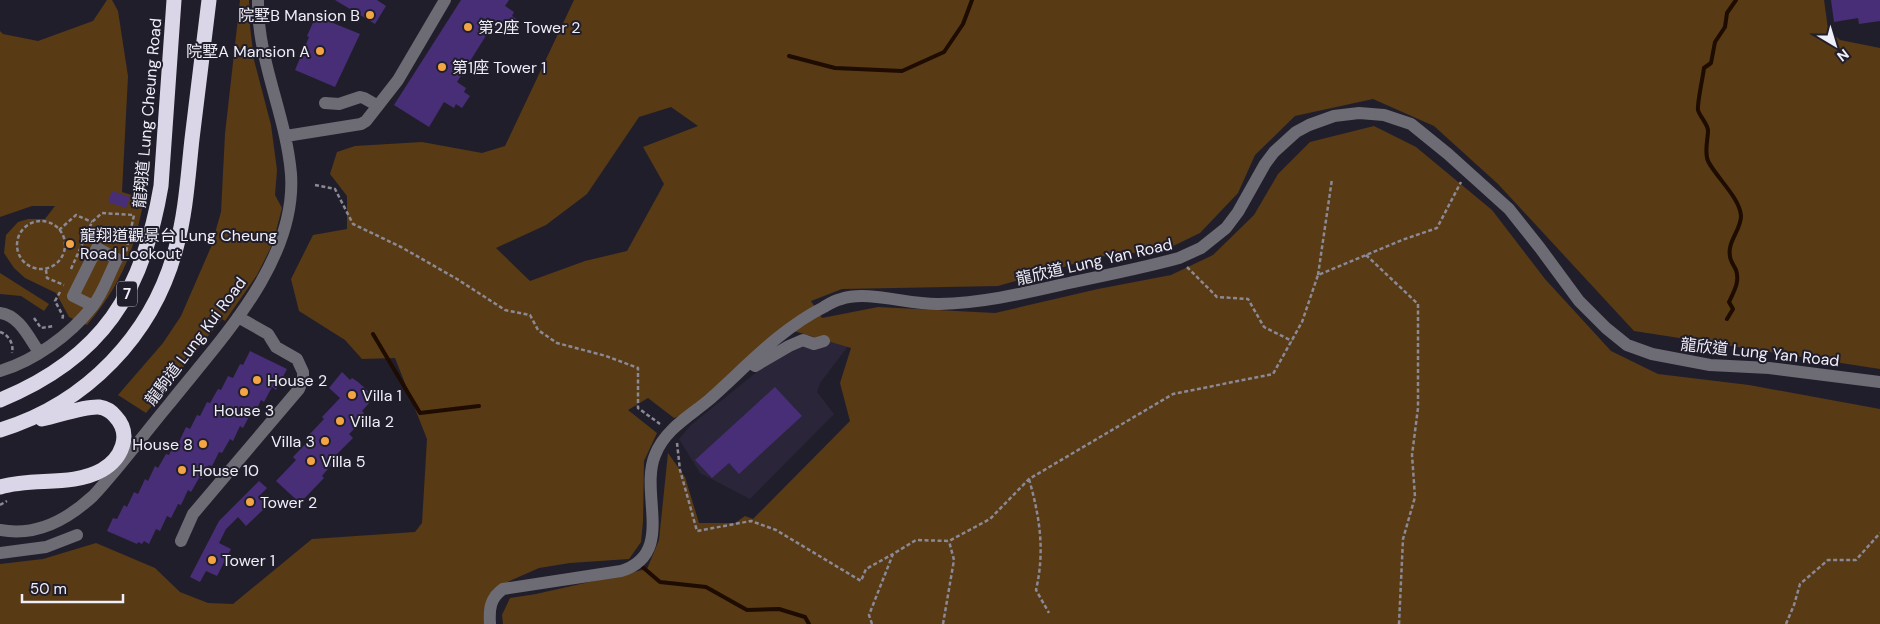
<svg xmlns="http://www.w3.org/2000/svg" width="1880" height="624" viewBox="0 0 1880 624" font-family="'DM Sans','Noto Sans TC',sans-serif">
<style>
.built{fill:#2b2539}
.green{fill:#583a15;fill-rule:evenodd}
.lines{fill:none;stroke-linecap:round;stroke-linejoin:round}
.stream{stroke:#1e0c00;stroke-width:4}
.building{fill:#472e76}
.path{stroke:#8b8994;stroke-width:2.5;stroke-dasharray:4 2.5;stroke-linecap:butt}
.minor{stroke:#6d6b73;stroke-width:12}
.highway{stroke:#dad6e8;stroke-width:15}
.poi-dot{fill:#f3a443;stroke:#211e2b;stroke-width:2}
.labels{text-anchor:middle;stroke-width:4;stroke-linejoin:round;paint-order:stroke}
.shield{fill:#211e2b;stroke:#b2b0ba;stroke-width:1}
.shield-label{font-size:15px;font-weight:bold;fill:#f0eef8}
.poi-label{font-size:16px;fill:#f0eef8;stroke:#211e2b;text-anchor:start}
.street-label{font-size:16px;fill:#f0eef8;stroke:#211e2b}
</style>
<rect width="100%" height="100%" fill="#211e2b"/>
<!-- built -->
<path class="built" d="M817,334L849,345L820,383L817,392L834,414L750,499L700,473L679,439L691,425L789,346V341Z"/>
<!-- green -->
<path class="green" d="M107,0H112L118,11L128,76L122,192L144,199C134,252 122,283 87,325L69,317L56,293L25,278L14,268L4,253L6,235L18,222L28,219H45L55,206H32L0,217V31L3,34L38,41L93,21Z
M240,0H249L250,26L254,60L271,125L277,170L275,195L282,208L273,243L257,275L225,321L222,319L146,413L118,395L163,343L181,316L211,247L221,212L225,134Z
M574,0H1824L1828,29L1840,40L1880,48V369L1634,331L1498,184L1434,126L1373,99L1295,116L1255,155L1238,193L1200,233L1167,249L1098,257L998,286L842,289L811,301L822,318L878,307L995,313L1098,289L1171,275L1213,255L1254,215L1278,174L1310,142L1374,126L1416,147L1492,210L1545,279L1611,351L1658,374L1749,385L1880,409V624H503L502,615L510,598L536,594L647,569L659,540L668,453L685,477L699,523H735L745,516L753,519L850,421L840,383L851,348L794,331L690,412L674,418L648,398L628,410L657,433L644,461L643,522L641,542L629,559L570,563L539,568L494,588L484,612L488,624H0V564L43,559L96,543L155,568L180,592L208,603L233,604L312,539L415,532L422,523L427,439L395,358L362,359L345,340L299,311L291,279L313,235L347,229V196L330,174L337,152L355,146L422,142L482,153L505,146ZM671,107L698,126L643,147L664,184L627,251L585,261L530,281L496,248L546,225L587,194L639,117Z
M0,273L49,304L44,311L21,296L0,294Z"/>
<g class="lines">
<!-- stream -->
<path class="stream" d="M789,56L835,68L902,71L944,52L963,24L972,0
M1727,319L1733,309L1729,302C1734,291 1740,282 1736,270C1734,265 1730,261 1730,256C1727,242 1741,230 1741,216C1740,198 1716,177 1708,161C1704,152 1708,140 1708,130C1707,123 1700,117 1698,110C1697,103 1703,77 1704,68L1711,63L1715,42L1725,27L1727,13L1736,0
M373,334L420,413L479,406
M639,564L660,582L706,587L747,610L779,609L805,617L809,624"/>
</g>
<!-- building -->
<path class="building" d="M335,0H377L386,6L375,24Z
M461,0H509L505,6L514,12L512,16L518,20L510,32L504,28L502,32L492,26L457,82L466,88L464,92L470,96L462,108L456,104L454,108L444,102L429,127L394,105Z
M1831,0H1880V21L1859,24L1858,18L1834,22Z
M316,16L360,34L335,87L295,70L309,37L307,36Z
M112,191L130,197L126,208L108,202Z
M250,351L287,369L276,390L272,387L264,402L261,400L254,415L251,413L243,428L240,426L233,441L230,439L222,453L219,452L212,466L209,465L202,479L199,478L191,492L188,490L181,505L178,504L171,518L167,516L160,531L156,529L149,544L144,541L142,544L138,542L137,544L107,531L113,518L117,519L124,505L127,507L134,492L138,494L145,479L148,481L155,466L158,468L166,454L169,455L176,440L179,442L186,427L190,429L197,415L200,416L207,402L210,403L218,389L221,390L228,376L233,378L240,364L243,365Z
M342,372L350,380L352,378L358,382L369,392L365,397L370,402L362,411L364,413L355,423L358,425L349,434L353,438L336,455L338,457L322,476L324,478L300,503L276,481L296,460L293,457L310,439L307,437L324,419L322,417L340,398L329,388Z
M775,387L802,416L739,474L729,463L712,478L695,460Z
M259,481L267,488L258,497L267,506L246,526L238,517L226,529L219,543L231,549L217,576L206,571L200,582L190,577L219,521Z"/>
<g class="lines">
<!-- path -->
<path class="path" d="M315,185L335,189L353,224L401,247L457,279L505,310L530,315L538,330L557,343L606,356L638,368V408L660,424
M17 245a24 24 0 1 1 48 0a24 24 0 1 1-48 0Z
M59,230L76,215L92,222
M1366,255L1418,304V408L1412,455L1415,497L1403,539L1399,624
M1187,267L1217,297L1248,299L1264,327L1292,341
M71,269L92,222L102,213L134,215L126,252
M46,270L47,278L64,285
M1318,275L1332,179
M60,292L55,301L63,316L62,320
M34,318L41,328L54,326
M0,332C9,335 14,344 12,353
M677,443L680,470L697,531L751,521L776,530L861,581L866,569L893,554
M1029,479C1040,518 1045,551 1036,590L1049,613
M0,505L7,501
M872,624L869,615L893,554L916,540L949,541L990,519L1029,479L1173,394L1273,374L1302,322L1318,275L1402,240L1437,228L1461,182
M943,624L954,560L949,541
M1786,624L1794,605L1800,584L1828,560H1856L1880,533"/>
<!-- minor -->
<path class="minor" d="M325,103L339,104L360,97L364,98L378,106
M286,136L361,124L366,121L398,80L445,0
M0,313C19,315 29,338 39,352
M755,366L789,346L803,340L814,344L824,341
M0,371C34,361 70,335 92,307C103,294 109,274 117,259L97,248L73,296L93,306
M0,530C36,537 67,520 93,496C120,467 144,434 170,403C220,340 297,261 291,174C286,114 257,60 258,0
M181,541L193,514L299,389L303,379V372L297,359L276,347L268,334L238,317
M0,553L46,547L77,535
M490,624C489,609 490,598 503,589L621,571C676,554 639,494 655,455C665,429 690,416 710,399C746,367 780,329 824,307C829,304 835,300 841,299C868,290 909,305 939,304C984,303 1025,293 1069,283C1106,275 1143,268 1179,258L1201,248L1226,228L1238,212L1265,164L1274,152L1296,132L1309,125L1334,116L1359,113L1384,115L1411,124L1448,154L1509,209L1540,248L1579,301L1606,328L1627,345L1652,354L1710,365L1769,368L1880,382"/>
<!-- highway -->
<path class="highway" d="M0,400C103,358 143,292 161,186L174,0
M0,430C86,404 153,335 176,248C186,213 188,175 192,139C198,93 203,46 209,0
M0,487C32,477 72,487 102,470C121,459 133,435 115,416C111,411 105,408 99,407C83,406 58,416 42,419"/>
</g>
<!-- markers -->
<g class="poi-dot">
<circle cx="370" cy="15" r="5"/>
<circle cx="468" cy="27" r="5"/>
<circle cx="320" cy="51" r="5"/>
<circle cx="442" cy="67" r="5"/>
<circle cx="70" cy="244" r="5"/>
<circle cx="257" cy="380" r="5"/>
<circle cx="244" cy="392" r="5"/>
<circle cx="352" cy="395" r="5"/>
<circle cx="340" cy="421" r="5"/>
<circle cx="325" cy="441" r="5"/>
<circle cx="203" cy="444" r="5"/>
<circle cx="311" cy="461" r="5"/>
<circle cx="182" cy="470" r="5"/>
<circle cx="250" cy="502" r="5"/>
<circle cx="212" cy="560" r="5"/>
</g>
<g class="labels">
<!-- shield labels -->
<rect class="shield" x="117" y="281.5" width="20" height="25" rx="4"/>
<g class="shield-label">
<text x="127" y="299">7</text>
</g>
<!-- poi labels -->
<g class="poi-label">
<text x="360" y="21" text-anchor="end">院墅B Mansion B</text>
<text x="478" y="33">第2座 Tower 2</text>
<text x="310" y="57" text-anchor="end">院墅A Mansion A</text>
<text x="452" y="73">第1座 Tower 1</text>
<text x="80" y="241">龍翔道觀景台 Lung Cheung<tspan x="80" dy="18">Road Lookout</tspan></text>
<text x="267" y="386">House 2</text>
<text x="362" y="401">Villa 1</text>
<text x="244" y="416" text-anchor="middle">House 3</text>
<text x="350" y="427">Villa 2</text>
<text x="315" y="447" text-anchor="end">Villa 3</text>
<text x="193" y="450" text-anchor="end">House 8</text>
<text x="321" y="467">Villa 5</text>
<text x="192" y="476">House 10</text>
<text x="260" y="508">Tower 2</text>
<text x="222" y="566">Tower 1</text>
</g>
<!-- street labels -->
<g class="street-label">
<text transform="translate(147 113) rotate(-85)" y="6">龍翔道 Lung Cheung Road</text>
<text transform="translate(1094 261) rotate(-13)" y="6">龍欣道 Lung Yan Road</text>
<text transform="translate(195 341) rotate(-53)" y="6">龍駒道 Lung Kui Road</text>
<text transform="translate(1760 352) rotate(6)" y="6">龍欣道 Lung Yan Road</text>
</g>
</g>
<!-- north arrow -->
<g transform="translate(1835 45) rotate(142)" stroke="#211e2b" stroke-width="4" paint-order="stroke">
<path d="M0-4L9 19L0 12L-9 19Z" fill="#f0eef8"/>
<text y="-8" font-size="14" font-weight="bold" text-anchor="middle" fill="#f0eef8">N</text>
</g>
<!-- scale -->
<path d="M22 594v8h101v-8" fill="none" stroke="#f0eef8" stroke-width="2.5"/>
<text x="30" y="594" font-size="15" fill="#f0eef8" stroke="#211e2b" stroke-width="4" paint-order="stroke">50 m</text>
</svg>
